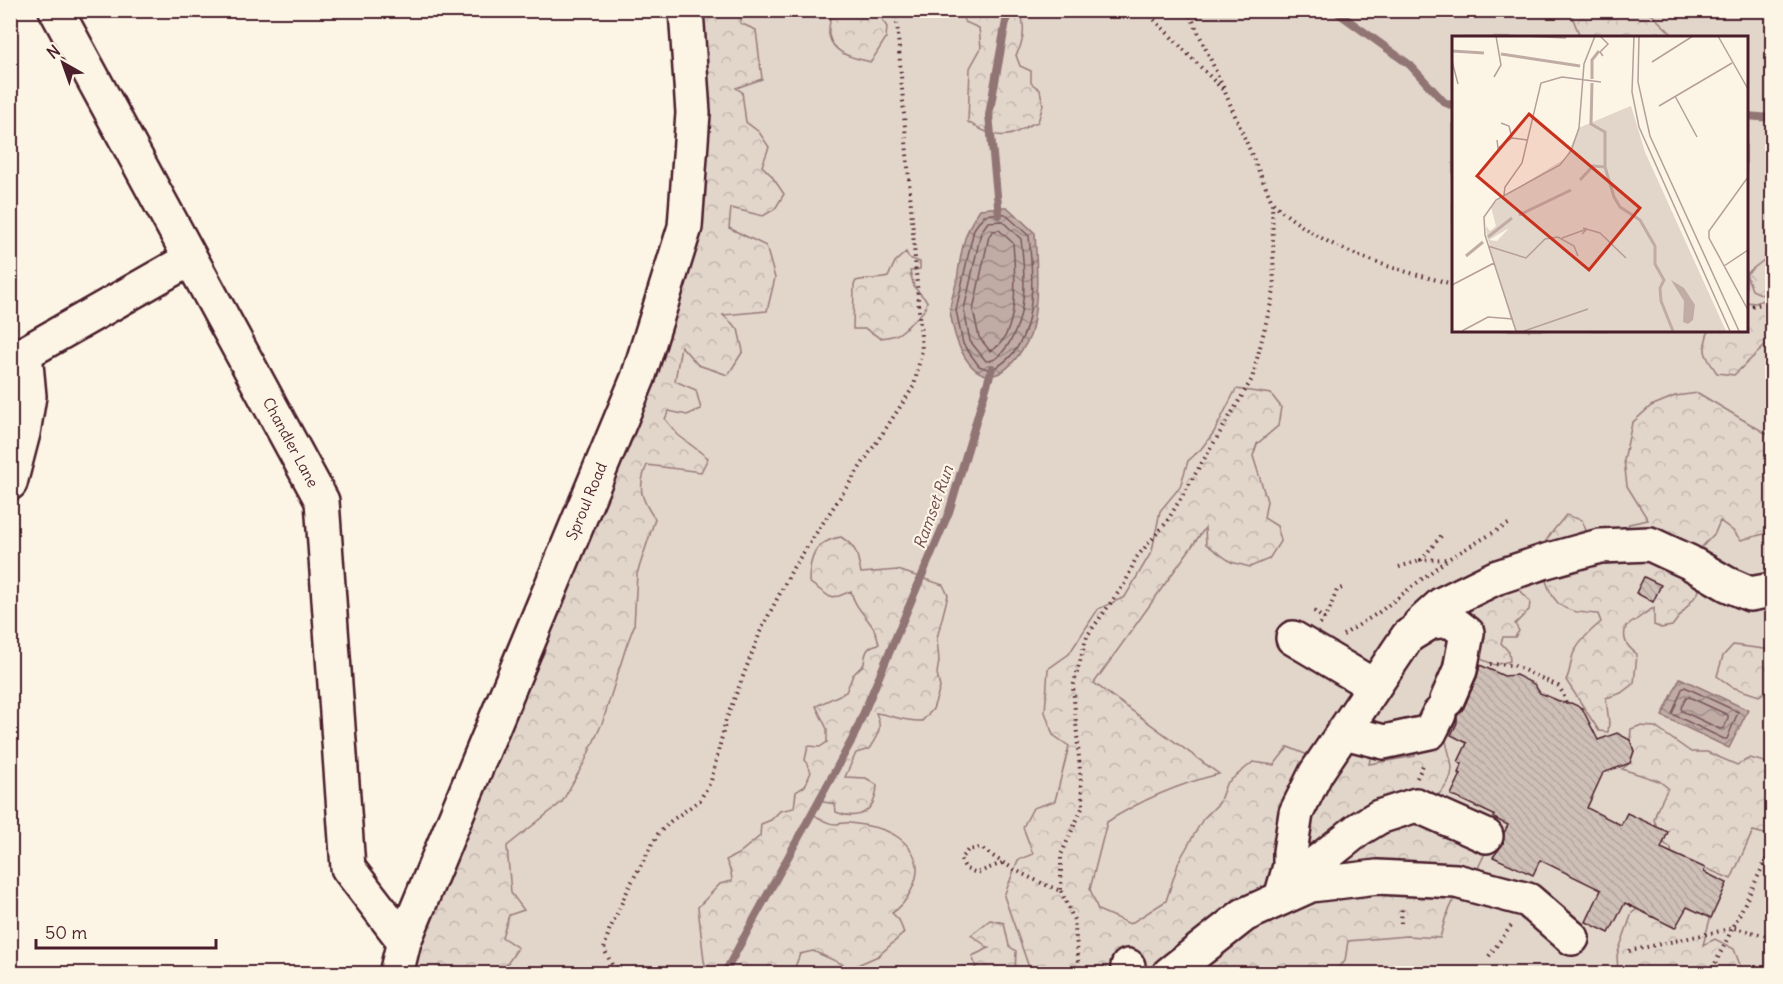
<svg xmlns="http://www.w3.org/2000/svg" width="1783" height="984" viewBox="0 0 1783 984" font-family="Delius,sans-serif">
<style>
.grass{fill:#e2d5ca;stroke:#967a7a;stroke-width:1.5;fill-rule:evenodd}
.forest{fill:url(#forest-crowns);stroke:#967a7a;stroke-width:1.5}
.water{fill:url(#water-waves);stroke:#917474;stroke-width:1.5}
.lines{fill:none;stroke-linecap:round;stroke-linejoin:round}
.shore{stroke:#79575c;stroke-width:1.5}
.stream{stroke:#917474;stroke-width:8}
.building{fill:url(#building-back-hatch);stroke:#4a1f2b;stroke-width:1.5}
.minor-casing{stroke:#4a1f2b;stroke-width:38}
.major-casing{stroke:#4a1f2b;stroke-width:38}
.path{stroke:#4a1f2b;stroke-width:4;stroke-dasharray:1.5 4.5;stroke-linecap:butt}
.minor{stroke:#fcf5e5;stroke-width:33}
.major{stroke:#fcf5e5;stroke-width:33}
.labels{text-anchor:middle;stroke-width:4.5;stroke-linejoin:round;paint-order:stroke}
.street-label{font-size:15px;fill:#4a1f2b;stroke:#fcf5e5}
.water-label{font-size:16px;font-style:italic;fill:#6d4950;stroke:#fcf5e5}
.inset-river{fill:none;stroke:#c0aca5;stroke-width:3}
.inset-road{fill:none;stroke:#b59f9b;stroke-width:1.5}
.view{fill:#c8321e;fill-opacity:0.15;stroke:#c8321e;stroke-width:3}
.inset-edge{fill:none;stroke:#4a1f2b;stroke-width:3}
</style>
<defs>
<pattern id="forest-crowns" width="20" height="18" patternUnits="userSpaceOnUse" patternTransform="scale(1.5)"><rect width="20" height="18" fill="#e2d5ca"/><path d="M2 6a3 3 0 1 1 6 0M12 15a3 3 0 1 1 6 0" fill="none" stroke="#c3b6ae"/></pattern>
<pattern id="water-waves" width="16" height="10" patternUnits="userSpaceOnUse" patternTransform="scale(1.5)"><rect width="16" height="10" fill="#c0aca5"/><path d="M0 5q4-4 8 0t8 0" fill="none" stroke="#9e8b87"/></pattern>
<pattern id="building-back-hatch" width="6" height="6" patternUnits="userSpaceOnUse" patternTransform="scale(1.5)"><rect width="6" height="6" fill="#cfc0b7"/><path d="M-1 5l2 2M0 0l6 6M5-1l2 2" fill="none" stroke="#b3a59e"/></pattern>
</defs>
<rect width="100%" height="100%" fill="#fcf5e5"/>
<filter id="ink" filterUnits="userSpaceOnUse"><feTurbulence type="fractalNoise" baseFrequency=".0167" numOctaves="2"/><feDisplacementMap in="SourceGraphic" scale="12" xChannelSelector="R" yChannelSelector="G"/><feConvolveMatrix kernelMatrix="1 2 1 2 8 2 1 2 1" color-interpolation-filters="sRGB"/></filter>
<g filter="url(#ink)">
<!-- grass -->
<path class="grass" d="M686,11H1772V973L396,974L685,227ZM1453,38H1746V330H1453Z"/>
<!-- forest -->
<path class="forest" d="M1576,10L1648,11L1675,37H1577L1579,34L1571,14Z
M686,11H745L740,23L756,30L762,79L736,88L742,92L746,122L759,132L769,147L762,166L771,175L784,194L775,209L763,216L731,208L729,228L766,246L775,278L767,311L723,315L738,329L743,351L728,375L698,365L681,346L675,381L696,390L701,409L687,415L669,411L665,419L678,435L708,458L701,472L647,465C637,488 641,499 655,519L637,574L634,626L626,647L603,721L585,761L562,802L507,846L511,893L524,910L509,915L502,937L518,948L501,973L398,974L685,227Z
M831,11H883V21L887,27L886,38L871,62C855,58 833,55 829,35C828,28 831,18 831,11Z
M959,11H1020C1025,26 1025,41 1016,55L1020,66L1031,71V83L1040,90L1043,105L1038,122C1030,124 1025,128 1017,132C999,141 983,131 968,122L970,68L981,48L979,28L965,22Z
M906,252L909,258L920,262V269L910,271L914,287L927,301C925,312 922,313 914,320C901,333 899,336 880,338L866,329H853L854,285L856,281C867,278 877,280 888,277L895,262Z
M1764,260L1772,261V336L1770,341L1734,375L1717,373C1705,356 1701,351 1709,330H1746V302L1756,303L1765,299L1763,295L1752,290L1746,274Z
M1236,389L1271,394L1281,407L1278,426L1257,444L1253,456L1267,501L1264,518L1277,526L1281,540L1269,559L1250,567L1231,562L1206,544L1205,528L1094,683L1219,774C1179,784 1141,800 1107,822L1090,889L1098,910L1130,924L1166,901L1179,861L1203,819L1219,803L1226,784L1253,762L1274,765L1288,747L1310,756L1372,749L1369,764L1415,756V745L1446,740C1447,749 1452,760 1452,769C1451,794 1417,810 1399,822L1420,825L1442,837L1463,841L1485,853L1478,868L1463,874L1419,871L1399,861H1367L1338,872L1457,893L1445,919L1440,938L1407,936L1348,941L1345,961L1335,973H1031L1004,896L1018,860L1033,854L1023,827L1033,808L1055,801L1069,746L1053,735L1045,712L1048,669L1069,654L1098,609L1125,597L1152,551L1160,511L1180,487L1188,461L1201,449L1214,432Z
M1698,393L1772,437V532L1741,540L1732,530L1720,521L1715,533L1701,548L1680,545L1702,581L1698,593L1672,626L1661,628L1654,625V608C1643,613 1637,621 1626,626C1622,639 1626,646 1637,654L1634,683L1621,693L1606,698L1609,723L1608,732L1599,731L1566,680C1571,671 1570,661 1574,652C1581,640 1591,630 1601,622L1598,614C1585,613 1568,613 1558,603C1546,591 1537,556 1546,541C1551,532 1560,523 1566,515L1582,520L1589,538L1619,537L1629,524L1648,520L1627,486L1624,460L1632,423L1651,406L1675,396Z
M841,537C858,548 857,554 861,573L898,570L943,585L948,595L937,638L939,661L937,673L940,688L933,709L922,721C906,722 891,715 876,713C883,729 878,734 869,749L856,753L845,777L866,778L877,785C876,810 860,822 836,812L835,804L818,801L811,812C818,818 827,824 836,824C841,824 846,822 850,823C867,826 884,827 899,838C906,843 913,852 916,860C921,878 907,904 892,913L899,920L904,933L878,956L851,968L813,951L800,954L795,967L789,973H708L704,961L698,907L720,884L732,881L731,872L726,860L738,854L760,836L761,824L771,820L780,811L794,808L796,792L805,786L811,772L805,760L808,746L820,747L827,742V729L816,706L846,692L853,675L864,664C865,652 867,646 879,644C876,621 855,612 851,591L839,596L830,597L809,582C809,558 815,541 841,537Z
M1511,579L1530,602L1529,610L1515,624L1519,631L1515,637H1503L1501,643L1509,652L1510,661L1495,665L1471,655L1474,636L1466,600Z
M1733,645L1772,650V687L1759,696L1732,687L1717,676L1723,656Z
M1639,726L1655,727L1691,752H1707L1737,765L1750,758L1772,764V836L1753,831L1731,879L1705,868H1690L1672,857L1671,848L1665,844L1654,820L1657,810L1668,788L1659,781L1622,769L1630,763L1634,751L1630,740L1631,729Z
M1655,896L1704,901L1710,919L1703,945L1715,939L1734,949L1740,965L1735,973H1618L1617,955L1632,913Z
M990,920L1004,923L1009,946L1016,951L1015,973H968L976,967L972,956L989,948L971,935Z"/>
<!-- water -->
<path class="water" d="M1001,207H1007L1035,233C1037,267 1039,301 1031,333C1029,341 1022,350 1017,357C986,398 961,362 953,327C952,321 950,314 950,309C951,297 957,285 958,273C962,247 964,232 980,209Z
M1680,678L1748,710L1729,748L1662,716Z"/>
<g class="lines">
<!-- shore -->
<path class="shore" d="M1001,213L1005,214L1029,236C1033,279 1040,350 990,370L979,366L963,344L956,310L974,229L984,215Z
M1002,221L1021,239C1025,275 1029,318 1005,349C1000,356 995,361 986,361L970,341L964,310L981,232L988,222Z
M999,230L1013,243C1015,270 1021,338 990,351L979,337L973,310L989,236L993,231Z
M1685,687L1738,712L1727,739H1724L1672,714L1682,689Z
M1689,697L1728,715V718L1724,728L1720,729L1682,711L1681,708L1686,698Z"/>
<!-- stream -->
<path class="stream" d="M1334,10L1410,65L1444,102L1453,106
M1746,116L1772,118
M999,215L989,115L1008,10
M724,974L853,738L949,512L992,368"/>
</g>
<!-- building -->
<path class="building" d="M1644,577L1661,585L1653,602L1636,593Z
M1480,665L1504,676L1516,675L1534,684L1540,693L1564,703H1571L1582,708L1598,740L1617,733L1630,740L1634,751L1630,763L1603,773L1587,808L1621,825L1627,813L1668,832L1661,848L1705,868L1704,872L1727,883L1711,918L1687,907L1675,928L1625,903L1609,933L1586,922L1601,890L1540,860L1533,875L1493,857L1503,844L1504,833L1508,825L1494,818V815L1451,795L1461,774L1458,773L1462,764L1458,762L1467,743L1451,735L1457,723V716L1464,707L1477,677Z"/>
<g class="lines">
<defs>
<g id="minor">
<path id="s1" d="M56,10L322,501L348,868L404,941"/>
<path d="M10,483L23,433L29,396L25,353L190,259"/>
<path d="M1420,624L1442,604L1495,578L1546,561L1600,546L1650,544L1689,562L1727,584L1750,594L1772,590"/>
<path d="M1293,638L1374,686"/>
<path d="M1344,732L1384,742L1430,732L1439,714"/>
<path d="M1315,864L1359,829L1379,817L1416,805L1486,836"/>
<path d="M1281,898L1290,866V852L1296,813L1316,773L1408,636L1431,622L1450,620L1467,633L1460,670L1447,700"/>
<path d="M1128,966V974"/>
<path d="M1169,974L1244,915L1311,885L1377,877L1456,881L1528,900L1572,938"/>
</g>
<g id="major">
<path id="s2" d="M396,974L404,941L638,378L685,227L693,113L686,10"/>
</g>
</defs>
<!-- minor casing -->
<use href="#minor" class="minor-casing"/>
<!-- major casing -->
<use href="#major" class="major-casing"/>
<!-- path -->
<path class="path" d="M1188,10L1224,89
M1273,203C1323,250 1388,268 1453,284
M1746,307L1772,302
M1441,536L1421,560L1448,559
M1399,567L1421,560
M1314,611L1324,619
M1320,624L1328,613L1337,590L1342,588
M1343,635L1378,613L1448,559L1512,522
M1490,664L1513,665L1558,686L1563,693L1566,703
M1417,778L1424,763
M1002,863L977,873L966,869L960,859L968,850L981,848C1006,866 1032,880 1061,891V855L1083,806L1073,687L1087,636L1125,583L1136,558L1166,523L1252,379L1274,291L1272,202L1225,92L1145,10
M1061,891L1074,920L1080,974
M1401,923L1402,907
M1629,951L1734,928L1772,937
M1489,956L1511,926
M627,974L612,965L604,949L609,931L630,885L658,834L671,821L700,800L711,781L726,720L761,630L793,568L914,386L922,350L896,10
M1710,974L1772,848"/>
<!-- minor -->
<use href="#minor" class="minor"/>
<!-- major -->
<use href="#major" class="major"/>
</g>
</g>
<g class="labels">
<!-- street labels -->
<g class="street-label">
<text dy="5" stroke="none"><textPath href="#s1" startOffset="492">Chandler Lane</textPath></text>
<text dy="5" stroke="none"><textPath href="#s2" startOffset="510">Sproul Road</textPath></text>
</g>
<!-- water labels -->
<g class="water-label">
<text transform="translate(933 507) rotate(-70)" y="6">Ramset Run</text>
</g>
</g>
<!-- overview -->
<g transform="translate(1452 36)">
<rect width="296" height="296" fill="#fcf5e5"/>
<path d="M179,70L177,77L194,125L272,295H63L36,210L59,201L56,193L48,196L40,168L114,122L127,92Z" fill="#e2d5ca"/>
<path d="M179,70L193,116L274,295H263L264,287L237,244V235L225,226L220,214L205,204L217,203L220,211L225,206L212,182L208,180L211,175L203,172L209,168L196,143L193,142L194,147L185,139L188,133L180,115L183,108L175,95L166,112L165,120L171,123L162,128L164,101L159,89L133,97L130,108L108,138L102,140L100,136L97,144L92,142L76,155L47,170L51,185L57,184L51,188L55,191L52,195L37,204L45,205L62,187L69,194L70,210L79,218L70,226L62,227L88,243L72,245L66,233L58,230L51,234L49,243L35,201L34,190L38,195L44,190L39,171L114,122L127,92ZM101,156L105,165L98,172L89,171L84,184L70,179L73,172L98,165L97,157ZM134,168L135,171L129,180L123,175L110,179L112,191L103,188L98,193L102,196L118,193L116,197L128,201L125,210L115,203L121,211L105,208L93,211V228L80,223L82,215L76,208L97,201L89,197L88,188L91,191L107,175ZM157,191L162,192L163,206L157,202L139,209L144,194L152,197ZM164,207L168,215L176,212L187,222L184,209L194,214V222L182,229L187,232L186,240L181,239L182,231L169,224L161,234L168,248L177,249L182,273L175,274L170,262L173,252L167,254L154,236L165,226L158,220L160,214L156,217L149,211L154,213ZM131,221L135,229L127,231V236L109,237L99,245L89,242L97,232L127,230ZM137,235L142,239L144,261L130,243L135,265L131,275L115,274L108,279L106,271L118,259L108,257L98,265L96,258L114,244ZM50,243L59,249V263L63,262L65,270L70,269V290L74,286L77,291L81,282L103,273L105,279L89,283L86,291L66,295L58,282ZM116,283L117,290L135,287L142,295H91Z" fill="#e2d5ca"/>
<path d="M219,244L232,252L243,269L241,284L236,288L231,286L232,265Z" fill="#c0aca5"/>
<path class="inset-river" d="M0,15L32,17M49,18L128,30M140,43V24L147,15M140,47L139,88L153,96V131L162,161L168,171L188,184L203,210V228L212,244L208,252L209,265L221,295M128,144L141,130L153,131M67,179L119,154M36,201L60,182M14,220L31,206"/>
<path class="inset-road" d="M70,0L114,2M148,0L156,8L148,16L151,20M182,0L180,56L187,91L278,295M187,0L186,46L198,100L287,295M266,0L296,53M0,25L6,48M200,26L241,0M42,41L49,29L44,0M223,60L245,101M207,70L280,27M49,87L57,90L60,102M45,104L46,112L60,102L75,104M296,141L257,195V202L296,274M52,159L53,151L70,127L89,47L110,41L149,46M131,192L148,197L174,222M110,202L135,193L130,198M36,210L74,222L93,203L106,201L122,210L126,220M272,230L296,214M0,249L42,227M10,295L36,281L61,283M64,295L33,199L32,181L44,164L108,129L119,115L127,92L132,28L143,0M72,295L136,273"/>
<path class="view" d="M77,78L188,172L137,234L25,140Z"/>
<rect width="296" height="296" class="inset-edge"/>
</g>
<!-- margin -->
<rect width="1783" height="984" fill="none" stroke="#fcf5e5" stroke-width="36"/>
<rect x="18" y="18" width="1747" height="948" fill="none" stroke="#4a1f2b" stroke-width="2" filter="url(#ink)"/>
<!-- north arrow -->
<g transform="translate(63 63) rotate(320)" stroke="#fcf5e5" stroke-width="4.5" paint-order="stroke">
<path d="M0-4.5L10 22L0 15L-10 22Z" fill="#4a1f2b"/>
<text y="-9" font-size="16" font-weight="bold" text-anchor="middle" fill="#4a1f2b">N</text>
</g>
<!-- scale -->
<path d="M36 939v9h180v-9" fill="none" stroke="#4a1f2b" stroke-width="3"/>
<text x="45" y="939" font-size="18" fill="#4a1f2b" stroke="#fcf5e5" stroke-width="4.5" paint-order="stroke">50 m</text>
</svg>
